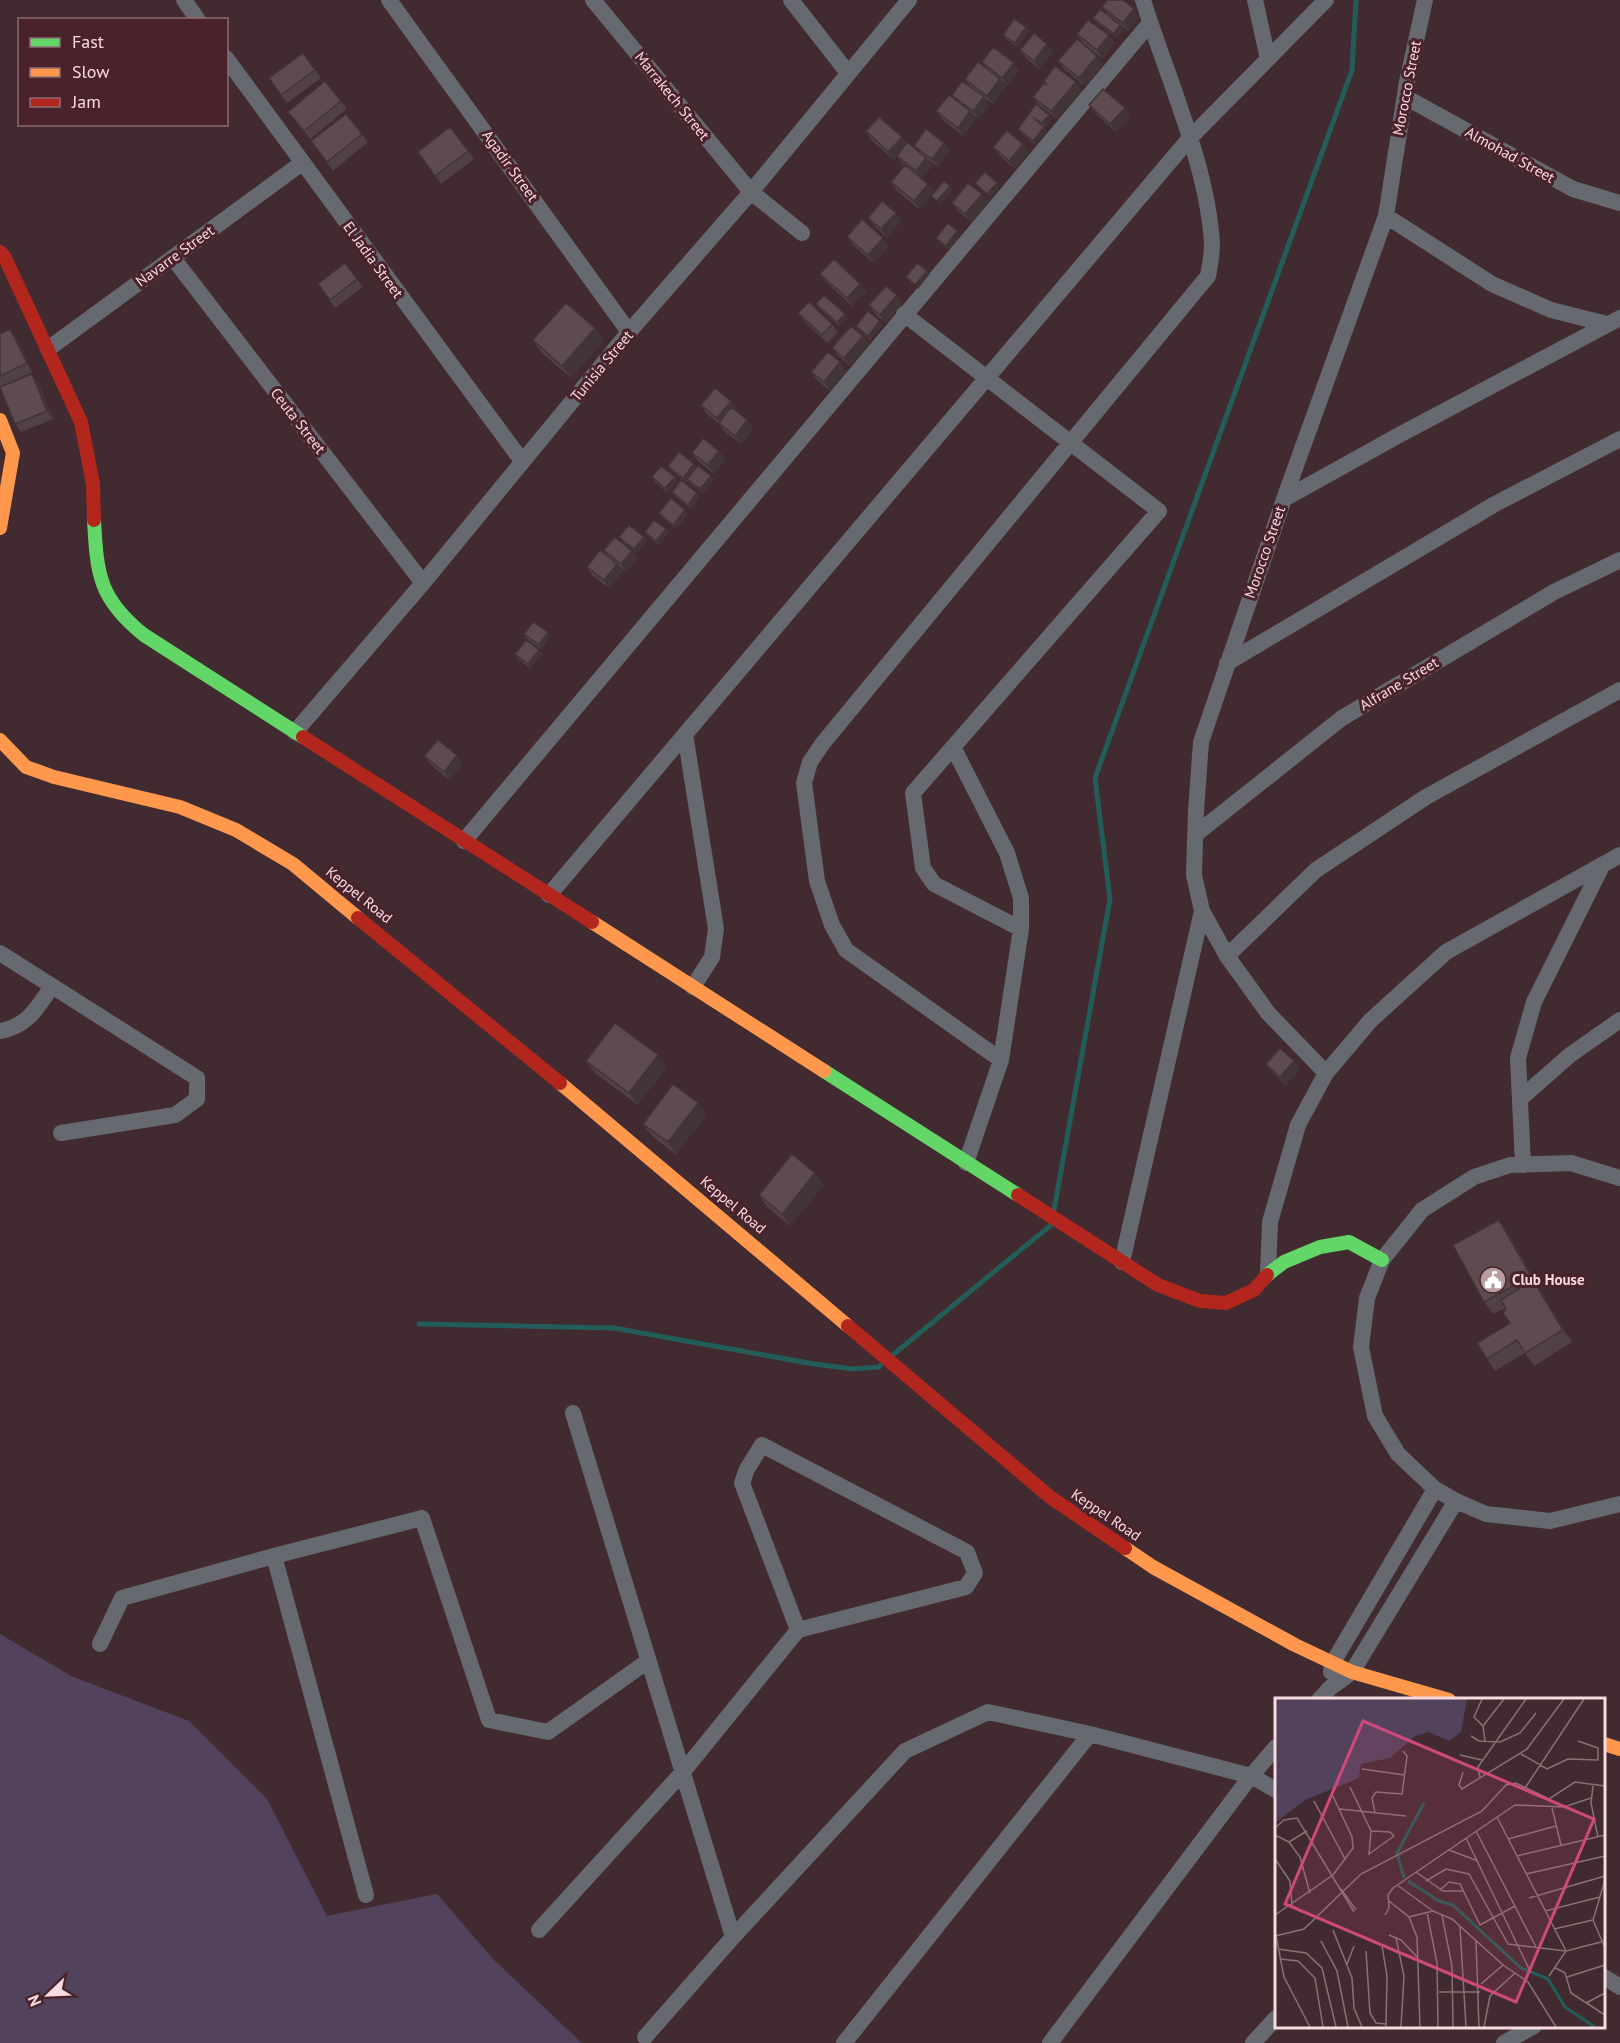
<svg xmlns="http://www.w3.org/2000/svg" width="1620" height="2043" viewBox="0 0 1620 2043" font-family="'PT Sans',sans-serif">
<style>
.green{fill:#52425c}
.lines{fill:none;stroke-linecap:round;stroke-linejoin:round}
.stream{stroke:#235d59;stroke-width:5}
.street{stroke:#666970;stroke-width:16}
.fast{stroke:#63d668;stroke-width:14}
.slow{stroke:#ff974d;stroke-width:14}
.jam{stroke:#b3261e;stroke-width:14}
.wall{fill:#514044}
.shaded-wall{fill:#423437}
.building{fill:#5e4b4f;stroke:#423437;stroke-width:1.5}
.labels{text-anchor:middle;stroke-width:6;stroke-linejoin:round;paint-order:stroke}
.street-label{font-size:15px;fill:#f7dbe0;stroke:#4a222b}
.poi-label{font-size:15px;font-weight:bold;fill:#f7dbe0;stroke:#4a222b;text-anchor:start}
.inset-river{fill:none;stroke:#235d59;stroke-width:3}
.inset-road{fill:none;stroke:#8a7176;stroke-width:1.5}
.view{fill:#cf497c;fill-opacity:0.15;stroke:#cf497c;stroke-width:3}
.inset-edge{fill:none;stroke:#f7dbe0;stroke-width:3}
</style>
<rect width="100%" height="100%" fill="#412b30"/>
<!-- green -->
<path class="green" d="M0,1634L71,1676L189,1721L267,1799L327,1916L437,1894L494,1960L582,2043H0Z"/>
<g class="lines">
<!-- stream -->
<path class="stream" d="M1054,1210L1110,899L1095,778L1352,70L1356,0
M419,1324L614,1328L814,1364L853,1369L879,1367L882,1364
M894,1354L1051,1225"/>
<!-- street -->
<path class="street" d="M184,0L198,20
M389,0L629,332
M593,0L751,192L802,233
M791,0L848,73
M1255,0L1268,59
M226,58L522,461
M1405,97L1573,189L1620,203
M1386,216L1492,284L1551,310L1607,324
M173,258L423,583
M904,314L1159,511L913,793L923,868L934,884L1021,929
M48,349L302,163
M1284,499L1401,434L1620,318
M1227,663L1495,504L1620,439
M295,732L423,583L629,332L751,192L909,0
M685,734L716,929L712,957L693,987
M953,747L1007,853L1021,898V929L1001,1060L966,1163
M1196,834L1342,718L1554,592L1620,560
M464,841L1150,23
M549,895L1189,139L1326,0
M0,953L197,1078V1099L175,1115L61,1133
M1227,956L1316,870L1426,797L1620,690
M0,1031C27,1027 38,1007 52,986
M1001,1060L846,950L832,925L817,881L804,783L810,762L823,743L1208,276C1210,266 1212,255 1212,244C1208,166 1166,75 1143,0
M1326,1073L1268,1013L1227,956L1202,911L1194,875L1196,811L1201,742L1284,499L1386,216L1407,82L1425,0
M1520,1099L1570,1055L1620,1020
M1523,1165L1518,1058L1534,1002L1603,864
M1620,1178L1571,1163L1510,1165L1474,1177L1422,1210L1382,1260L1367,1298L1361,1347L1375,1416L1398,1454L1435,1489L1456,1501L1486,1514L1550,1521L1620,1504
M1122,1262L1202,911
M1268,1274L1270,1222L1298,1125L1326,1073L1370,1021L1446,952L1620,855
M573,1413L733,1937
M274,1556L366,1895
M100,1644L122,1598L274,1556L422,1518L489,1720L548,1732L648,1661
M1331,1672L1332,1664L1435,1489
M1319,1700L1330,1688L1352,1672L1456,1501
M539,1930L682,1773L798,1630L966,1587L975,1573L967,1552L762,1445L747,1469L742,1483L798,1630
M1604,1977L1620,1987
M645,2037L733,1937L905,1751L988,1712L1090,1734L1251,1776L1276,1790
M844,2043L1090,1734
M1050,2043L1251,1776L1276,1747
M1253,2043L1276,2018
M1504,2043L1534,2026"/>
<!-- fast -->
<path class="fast" d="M94,520C97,575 99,599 144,635L303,737
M824,1071L1018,1195
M1267,1275L1284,1262L1320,1247L1349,1242L1382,1260"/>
<!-- slow -->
<path class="slow" d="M0,420L13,453L0,528
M0,740L26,767L54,777L180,807L236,830L293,864L358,918
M592,922L824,1071
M560,1083L848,1326
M1125,1548L1153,1567L1295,1645L1352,1672L1449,1700
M1604,1744L1620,1749"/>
<!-- jam -->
<path class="jam" d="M0,252L5,258L81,422L93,484L94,520
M303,737L592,922
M358,918L560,1083
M1018,1195L1158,1285L1200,1301L1226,1303L1254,1290L1267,1275
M848,1326L1050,1497L1125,1548"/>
</g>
<!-- wall -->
<path class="wall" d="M1102,7L1139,17L1128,31L1108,15Z
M1093,18L1120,25L1123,29L1117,38L1096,22Z
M1026,27L1029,31L1018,47L1006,39L1003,35Z
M1077,34L1109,35L1115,43L1103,59L1083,43Z
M1020,50L1053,52L1039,69L1026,58Z
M303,53L321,78L287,103L269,78Z
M1058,61L1103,64L1085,86L1064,69Z
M982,62L1014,63L1019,71L1008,86L1001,80L1006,87L993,104L984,98L989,105L979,119L972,115L976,119L963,136L942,119L936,111L954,99L952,95L970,87L965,79L987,69Z
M1076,82L1082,91L1057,119L1039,105L1033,97Z
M341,101L347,109L310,139L288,112Z
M1089,105L1125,108L1130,116L1116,132L1095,113Z
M346,114L368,142L333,171L311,141Z
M1049,115L1052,119L1045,127H1044L1047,131L1035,145L1021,133L1018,129Z
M450,127L474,159L441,184L418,152Z
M866,131L902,137L906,144L917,150L914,146L950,151L938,167L928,160L932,166L922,179L928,184L934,192L920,210L896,190L891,182L904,165L897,157L894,160L871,140Z
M993,147L1029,152L1015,169L999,155Z
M982,194L988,202L971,222L958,211L952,203Z
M868,218L901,221L887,238L874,226Z
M960,235L949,250L939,242L936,238Z
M847,237L889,246L873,263L853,245Z
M345,263L363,287L335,308L318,284Z
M820,274L860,284L866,292L852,306L826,282Z
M897,295L903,303L886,323L875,314L869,305Z
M816,304L845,314L847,318L840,327L819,308Z
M798,313L832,324L838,332L827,343L804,321Z
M883,325L870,340L859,330L856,326Z
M0,334L16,337L32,372L7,384L38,382L53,419L21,432L15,424L0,387Z
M863,336L869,344L850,366L838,356L832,348Z
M533,340H604L571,378L542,353Z
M846,371L830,391L817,380L811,372Z
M701,405L736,409L735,411L753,428L741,444L724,431L719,423L707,414Z
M719,451L725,459L714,474L698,461L692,453Z
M694,464L697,468L714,480L703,493L690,483L688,480L686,482L671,470L668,466Z
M652,477H675L677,481L668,493L655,482Z
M672,492L700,498L691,509L675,496Z
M659,513L688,514L676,529L662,517Z
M666,529L669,533L659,545L648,536L645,532Z
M619,537H644L647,541L637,553L622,541Z
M604,550L638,559L627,572L617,565L623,572L609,588L592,575L587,567L609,558Z
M524,634L550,636L541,649L527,639Z
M515,654H542L530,669L517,658Z
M424,756L463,764L449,780L430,764Z
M586,1061L666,1067L638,1105L595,1073Z
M1266,1064L1300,1069L1286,1085L1272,1072Z
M698,1103L706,1115L676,1155L652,1136L643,1124Z
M815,1173L824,1185L790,1226L767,1207L759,1195Z
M1508,1232L1539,1288L1572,1342L1534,1366L1525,1353L1495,1371L1487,1359L1510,1323L1505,1308L1493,1314L1484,1302Z"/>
<!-- shaded-wall -->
<path class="shaded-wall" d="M1134,9L1139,17L1128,31L1123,23Z
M1120,25L1123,29L1117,38L1114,34Z
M1026,27L1029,31L1018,47L1015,43Z
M1109,35L1115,43L1103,59L1097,50Z
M1047,44L1053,52L1039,69L1034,61Z
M1097,56L1103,64L1085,86L1079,78Z
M1014,63L1019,71L1008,86L1002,78Z
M1000,79L1006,87L993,104L987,96Z
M1076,82L1082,91L1057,119L1051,111Z
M984,97L989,105L979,119L973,111Z
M1125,108L1130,116L1116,132L1110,124Z
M970,111L976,119L963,136L958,128Z
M1049,115L1052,119L1045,127L1042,123Z
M1044,127L1047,131L1035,145L1033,141Z
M902,137L907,145L894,160L888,152Z
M944,143L950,151L938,167L932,159Z
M1023,144L1029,152L1015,169L1009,161Z
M926,158L932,166L922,179L916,171Z
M997,183L1000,187L990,198L987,194Z
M928,184L934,192L920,210L914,201Z
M950,186L953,190L940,205L937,201Z
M982,194L988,202L971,222L965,214Z
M896,213L901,221L887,238L881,229Z
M957,231L960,235L949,250L946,246Z
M883,238L889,246L873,263L868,255Z
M927,271L929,275L918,289L915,285Z
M860,284L866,292L852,306L847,298Z
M897,295L903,303L886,323L880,315Z
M845,314L847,318L840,327L837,322Z
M880,321L883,325L870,340L868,336Z
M595,328L604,340L571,378L562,366Z
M10,329L16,337L32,372L27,363Z
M863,336L869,344L850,366L844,358Z
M840,362L846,371L830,391L824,382Z
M32,374L38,382L53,419L47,411Z
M731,401L736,409L723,426L717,418Z
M747,420L753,428L741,444L735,436Z
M719,451L725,459L714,474L708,465Z
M694,464L697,468L686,482L683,478Z
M711,476L714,480L703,493L700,489Z
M675,477L677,481L668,493L665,488Z
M697,493L700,498L691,509L688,505Z
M685,510L688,514L676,529L673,525Z
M666,529L669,533L659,545L656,541Z
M644,537L647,541L637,553L634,549Z
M632,551L638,559L627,572L621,564Z
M617,564L623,572L609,588L604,580Z
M548,632L550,636L541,649L539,645Z
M539,650L542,654L530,669L528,664Z
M457,755L463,764L449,780L444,772Z
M658,1055L666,1067L638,1105L629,1093Z
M1294,1061L1300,1069L1286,1085L1280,1077Z
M698,1103L706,1115L676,1155L668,1142Z
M815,1173L824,1185L790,1226L782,1214Z
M1499,1220L1508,1232L1539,1288L1531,1276Z
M1533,1280L1542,1292L1572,1342L1563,1330Z"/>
<!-- building -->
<path class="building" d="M1107,0H1123L1134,9L1123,23L1102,7Z
M1100,9L1120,25L1114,34L1093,18Z
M1014,19L1026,27L1015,43L1003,35Z
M1088,20L1109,35L1097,50L1077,34Z
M1034,33L1047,44L1034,61L1020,50Z
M1077,39L1097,56L1079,78L1058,61Z
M993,47L1014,63L1002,78L982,62Z
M303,53L315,70L281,95L269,78Z
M978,62L1000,79L987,96L965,79Z
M1055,66L1076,82L1051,111L1033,97L1044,83L1047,85L1044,81Z
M325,81L341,101L304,131L288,112Z
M962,81L984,97L973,111L952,95Z
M1103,89L1125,108L1110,124L1089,105Z
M949,95L970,111L958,128L936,111Z
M1036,104L1049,115L1042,123L1033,117L1044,127L1033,141L1018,129Z
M346,114L362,134L327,162L311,141Z
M879,117L902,137L888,152L866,131Z
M450,127L468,151L435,176L418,152Z
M926,129L944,143L932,159L914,146Z
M1007,131L1023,144L1009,161L993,147Z
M907,142L926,158L916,171L897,156Z
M905,165L928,184L914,201L891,182Z
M985,172L997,183L987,194L975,183Z
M944,181L950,186L937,201L931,196Z
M968,183L982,194L965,214L952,203Z
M882,201L896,213L881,229L868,218Z
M862,219L883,238L868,255L847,237Z
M948,223L957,231L946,246L936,238Z
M834,259L860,284L847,298L820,274Z
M345,263L357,279L330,300L318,284Z
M917,263L927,271L915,285L906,277Z
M886,286L897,295L880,315L869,305Z
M824,295L845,314L837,322L816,304Z
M809,302L832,324L822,335L798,313Z
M566,303L595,328L562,366L533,340Z
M868,311L880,321L868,336L856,326Z
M851,326L863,336L844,358L832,348Z
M10,329L27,363L0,376V334Z
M828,352L840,362L824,382L811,372Z
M32,374L47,411L15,424L0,387Z
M715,388L731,401L717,418L701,405Z
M731,407L747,420L735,436L719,423Z
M703,438L719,451L708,465L692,453Z
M679,452L694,464L683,478L668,466Z
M661,466L675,477L665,488L652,477Z
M698,466L711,476L700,489L687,479Z
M681,480L697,493L688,505L672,492Z
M671,498L685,510L673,525L659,513Z
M654,520L666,529L656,541L645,532Z
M629,525L644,537L634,549L619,537Z
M615,537L632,551L621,564L604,550Z
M600,550L617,564L604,580L587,567Z
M533,622L548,632L539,645L524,634Z
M526,640L539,650L528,664L515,654Z
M438,740L457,755L444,772L424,756Z
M615,1023L658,1055L629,1093L586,1061Z
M1280,1048L1294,1061L1280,1077L1266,1064Z
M673,1084L698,1103L668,1142L643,1124Z
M792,1154L815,1173L782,1214L759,1195Z
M1499,1220L1531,1276L1484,1302L1453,1245Z
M1533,1280L1563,1330L1525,1353L1517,1340L1487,1359L1477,1343L1510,1323L1503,1313L1506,1309L1501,1300Z"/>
<!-- icons -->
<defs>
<symbol id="civic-disc" viewBox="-11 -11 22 22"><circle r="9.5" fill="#b79da2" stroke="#4a222b"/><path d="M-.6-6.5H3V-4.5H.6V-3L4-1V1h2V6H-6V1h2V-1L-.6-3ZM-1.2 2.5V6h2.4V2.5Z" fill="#fff"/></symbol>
</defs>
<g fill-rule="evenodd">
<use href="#civic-disc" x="1478" y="1265" width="30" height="30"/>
</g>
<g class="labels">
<!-- street labels -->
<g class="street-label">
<text transform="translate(1407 88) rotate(-79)" y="5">Morocco Street</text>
<text transform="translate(672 96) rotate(51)" y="5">Marrakech Street</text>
<text transform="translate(1510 155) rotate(29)" y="5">Almohad Street</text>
<text transform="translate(510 166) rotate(54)" y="5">Agadir Street</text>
<text transform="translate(175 256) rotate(-36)" y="5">Navarre Street</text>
<text transform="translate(373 260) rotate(54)" y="5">El Jadia Street</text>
<text transform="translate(602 366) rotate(-50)" y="5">Tunisia Street</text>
<text transform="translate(298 421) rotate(52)" y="5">Ceuta Street</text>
<text transform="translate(1265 552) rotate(-71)" y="5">Morocco Street</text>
<text transform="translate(1399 684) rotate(-31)" y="5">Alfrane Street</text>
<text transform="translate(359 895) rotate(39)" y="5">Keppel Road</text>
<text transform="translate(733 1205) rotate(40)" y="5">Keppel Road</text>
<text transform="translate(1106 1515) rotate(34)" y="5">Keppel Road</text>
</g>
<!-- poi labels -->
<g class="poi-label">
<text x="1512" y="1285">Club House</text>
</g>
</g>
<!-- overview -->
<g transform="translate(1275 1698)">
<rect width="330" height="330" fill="#412b30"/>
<path d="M0,1H192L186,34L174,43L154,34L140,38L115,60L86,66L84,80L30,102L0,125Z" fill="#52425c"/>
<path class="inset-river" d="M129,180L122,155L149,105M133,183L164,203L178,207L246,270L273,281L290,309L320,329"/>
<path class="inset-road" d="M207,1L199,19L208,28M196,38L204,43L225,44L245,35L261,15M210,43L208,28L229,1M246,56L272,71L293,61L323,62V50L303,43M185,57L207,62M87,71L130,77M188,74L184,87L187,91L252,51L289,1M205,80L203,69L251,1M318,88L316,105L323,139M75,89L96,133L94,156L119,138L115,134L96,133M250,90L309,1M39,103L70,161M277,110L286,147M65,111L131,118M100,115L97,100L101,94L127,96L132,58L128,53M222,119L291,253L274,278M0,130L9,122L22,120L79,214M201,133L261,249M0,137L14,144L25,159L35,195M191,140L256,275M233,141L281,128M14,144L32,133M174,152L203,163M242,158L330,137M0,161L15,183L17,208M141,174L168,193H188M251,176L330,158M330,182L318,222L330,250M151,183L171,171L194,176L233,246L291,253L330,243M122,187L158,213M66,191L81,212M165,192L174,184L185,186L205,227L240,208M254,200L330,178M114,203L134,219L142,239L145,329M270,213L325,199M152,214L162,265L163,329M0,217L58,177L78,150L77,139L57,96M110,217L114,210L113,197L118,190L240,107L289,109L316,100M167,217L177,268L178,329M134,219L158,213L177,221L228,267L253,284L281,329M185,229L191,329M279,231L318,222M58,232L77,280L79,310L87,329M114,237L126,242L143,260M0,238L29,231L86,176L207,113L231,87L241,85L274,101L300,84L330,88M1,238L9,279L35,329M121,240L129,278L126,329M46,243L62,273L73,329M201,243L204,329M107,248L112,278L111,328M3,251L31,255L47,270L61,329M91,253L95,315L101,325L111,326M5,261L23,263L40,280L48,329M72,266L79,248M279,269L290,275L296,295L330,317M292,279L330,267M206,286L228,267M164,294H205M311,305L330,295M209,329L215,298L240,275"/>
<path class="view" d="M88,23L319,121L241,304L10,206Z"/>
<rect width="330" height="330" class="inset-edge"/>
</g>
<!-- legend -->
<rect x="18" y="18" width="210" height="108" fill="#4a222b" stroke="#8f6c73" stroke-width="1.5"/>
<rect x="30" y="38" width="30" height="9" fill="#63d668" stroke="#8f6c73" stroke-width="1.5"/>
<text x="72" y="48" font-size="18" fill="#f7dbe0">Fast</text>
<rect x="30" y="68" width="30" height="9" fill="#ff974d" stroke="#8f6c73" stroke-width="1.5"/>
<text x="72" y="78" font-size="18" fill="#f7dbe0">Slow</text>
<rect x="30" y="98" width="30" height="9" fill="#b3261e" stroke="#8f6c73" stroke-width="1.5"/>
<text x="72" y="108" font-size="18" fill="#f7dbe0">Jam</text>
<!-- north arrow -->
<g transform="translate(48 1995) rotate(247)" stroke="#4a222b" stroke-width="4.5" paint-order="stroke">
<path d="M0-4.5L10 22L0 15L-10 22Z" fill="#f7dbe0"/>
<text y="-9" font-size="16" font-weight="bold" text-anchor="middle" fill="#f7dbe0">N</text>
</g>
</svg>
